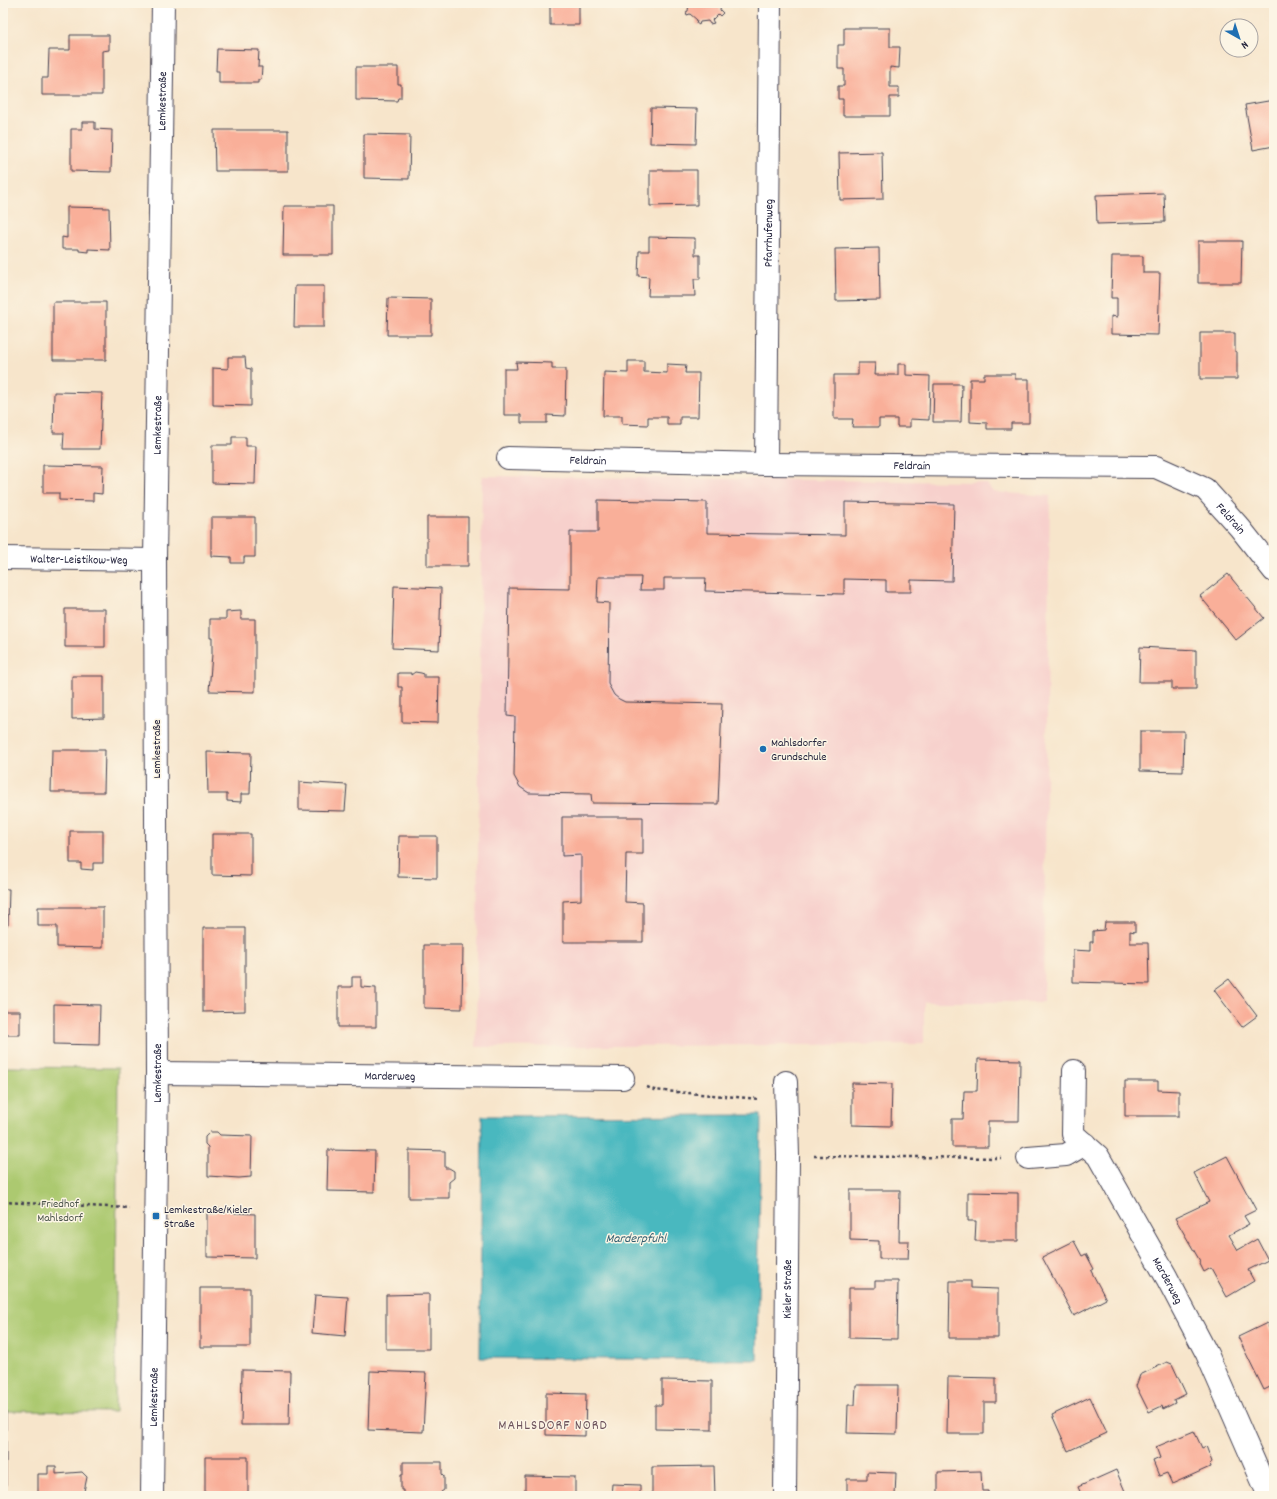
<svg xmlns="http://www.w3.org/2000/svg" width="1277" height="1499" viewBox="0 0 1277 1499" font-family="Dekko,sans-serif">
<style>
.built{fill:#f7d0cc}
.green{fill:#acc970;stroke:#677656}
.water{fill:#49b8bf;stroke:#366d7d}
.building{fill:#f9af99}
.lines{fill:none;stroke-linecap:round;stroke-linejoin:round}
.minor-casing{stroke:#423f51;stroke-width:24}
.path{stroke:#423f51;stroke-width:2.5;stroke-dasharray:3 3;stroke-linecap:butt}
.minor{stroke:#fff;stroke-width:22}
.poi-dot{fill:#1f6fb2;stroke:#fcf5e5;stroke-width:1.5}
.labels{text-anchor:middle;stroke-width:3;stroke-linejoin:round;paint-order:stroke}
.street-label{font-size:12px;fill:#22223b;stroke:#fcf5e5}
.poi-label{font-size:12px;fill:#22223b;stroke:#fcf5e5;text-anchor:start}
.park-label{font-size:12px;fill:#4b544b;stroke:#fcf5e5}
.water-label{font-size:13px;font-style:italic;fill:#325e70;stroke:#fcf5e5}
.quarter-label{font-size:14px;letter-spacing:1px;fill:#6d535c;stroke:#fcf5e5}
</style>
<rect width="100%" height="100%" fill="#fcf5e5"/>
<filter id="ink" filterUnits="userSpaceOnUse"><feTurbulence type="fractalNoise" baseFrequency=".025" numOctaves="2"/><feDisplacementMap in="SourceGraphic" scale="8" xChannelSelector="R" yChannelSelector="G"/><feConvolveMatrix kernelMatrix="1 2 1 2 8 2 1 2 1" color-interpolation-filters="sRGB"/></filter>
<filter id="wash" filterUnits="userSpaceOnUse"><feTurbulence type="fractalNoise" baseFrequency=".012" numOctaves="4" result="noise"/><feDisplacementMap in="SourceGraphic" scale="16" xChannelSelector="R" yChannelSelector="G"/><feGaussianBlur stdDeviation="0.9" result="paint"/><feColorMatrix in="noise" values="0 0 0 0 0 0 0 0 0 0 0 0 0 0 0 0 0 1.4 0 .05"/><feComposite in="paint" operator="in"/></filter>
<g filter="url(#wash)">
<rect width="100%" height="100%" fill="#f7e5cb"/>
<!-- built -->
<path class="built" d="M482,476L976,482L987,484L993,492L1050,496L1043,1002H924V1044L476,1047Z"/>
<!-- green -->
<path class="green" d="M3,1067L118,1068L115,1412L3,1411Z"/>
<!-- water -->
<path class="water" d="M761,1115L757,1360L480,1358L482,1116Z"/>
<g id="blocks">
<!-- building -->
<path class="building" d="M550,3H579V25H550Z
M689,3H721L720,10L723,13L720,16L718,14L712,20L714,23L710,24L708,21L700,22L699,25L696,23L697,20L690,14L687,15L686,12L688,11Z
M844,28H890V47H900L899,68L890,67V87H899V97H890V116H843V99H838V86H844V69H838V45H844Z
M70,35H109V50L102,51V95H42V78H48L49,50H70Z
M217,49L259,50L258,67H262L261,80H258V83H219V71H216Z
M356,67H398V84H401V98H398L397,101L356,100Z
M1274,100V146L1253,150L1245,105Z
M651,108L697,109L696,144L650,143Z
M82,122H95V129L112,130L111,172L71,171V129H82Z
M214,130H288V171H215Z
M364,134L410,135L409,179L364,178Z
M882,152L883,199L840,200L839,153Z
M650,170H697V205L650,206Z
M1164,193L1165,222L1097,224L1096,195Z
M284,206H333V255H283Z
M67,207L109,208L110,250L88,249V252L79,251V249H62V237L67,238Z
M649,237L695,238V255H700V279H694L695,296H648L649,277L638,276L639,251H649Z
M1198,241H1242L1241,283H1198Z
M879,248L880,300L836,301L835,249Z
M1112,256H1143V273H1160L1158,335L1111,334V316L1117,317V298H1111Z
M295,286H324V327H294Z
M388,298L431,299V335H387Z
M53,302H106V360H53Z
M1200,333H1235V352H1237V379H1200Z
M228,357H245L246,368L251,369V406L213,405V368L228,369Z
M628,361H644V372L667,373V364L686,365L685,373H699L698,417H680V425H667V417H648V425L622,424V416H603L604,372L628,373Z
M516,362L552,363V369H566L565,416L547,415V423H521V415H504V369H517Z
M858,363H875L874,375H898V364H906V375L930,376L929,420L910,419V427H897V419H879V427H852L853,419H834V375H858Z
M984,374H1015V379H1029V423H1011V429H987V423L970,422V379H984Z
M934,384H962L961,422H933Z
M54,392L102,393L100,449H63L64,433H53Z
M232,437H246V446H256L255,484L212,483V445H232Z
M43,465L103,466L102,494L93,493V501L59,500V493H43Z
M598,500L707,502V533L845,535V502L954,504L952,581L911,580V592H886V580L844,579V594L705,591L706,578H664V590H640L641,577H598L597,602L609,603L608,684L614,695L619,699L625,702L722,704L718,804L592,803L591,794L529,793L520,787L514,776L515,717L507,716L509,588L570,589V532H598Z
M211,517H255V557H244V563H231V557L211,556Z
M427,517H468V566H427Z
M1228,574L1264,618L1236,640L1200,596Z
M394,586L441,588L439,650L392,648Z
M65,609H105V647H65Z
M241,611V619H255V692L209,691L212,654V638H210V619H226V612Z
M1140,647L1196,650V689H1172V682H1139Z
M415,672L421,673L424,674V677H439L438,723L402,722V687H398V673H411V675Z
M72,676H104V718L72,719Z
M1140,731H1184L1183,772L1140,771Z
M52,750H105L104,792H51Z
M207,752L251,753L250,794H241V802L227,801V794H208Z
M299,782L347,785L345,811L299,810Z
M562,817H643V854H626L625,902L643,903V942H563V901L581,900V855L562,856Z
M70,831H103V863H93V870L81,869V863H70Z
M212,834H251V876L212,875Z
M399,836H437V878L398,877Z
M3,889H9L8,925H3Z
M38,907H103V948L57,947V926H38Z
M1105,922H1135V932L1130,931V943H1148L1149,984L1073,982V950L1090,951V942H1093V931L1104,930Z
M203,928H245V1011L203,1012Z
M424,945H463L462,1009L424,1008Z
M352,977H361V987L376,988V1027H338V987H352Z
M1229,979L1257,1016L1242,1027L1214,990Z
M54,1004L100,1005L99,1045L54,1044Z
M3,1011H20V1035H3Z
M978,1059L1020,1060L1019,1121H988V1147H952V1119H963L964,1091H977Z
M1125,1081H1158V1090L1179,1091V1116H1125Z
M852,1083L892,1084L891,1126L852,1125Z
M210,1132H217L220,1135L252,1136L251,1177L239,1178L208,1176V1147L205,1144V1137Z
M328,1150L375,1151L374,1192L327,1191Z
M409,1150L445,1151V1168H449L454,1171V1178L449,1182V1198H409Z
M1227,1156L1256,1210L1244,1216L1249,1224L1229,1235L1238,1250L1257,1239L1268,1260L1248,1270L1254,1281L1227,1297L1211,1268L1204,1272L1199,1262L1200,1261L1175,1218L1209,1202L1194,1173Z
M850,1190H900L899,1241H909L908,1259H879V1241L850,1240Z
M968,1192L1018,1193V1241H975L976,1221H968Z
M219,1209L231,1210L234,1213L255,1214V1258L207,1257V1213H215Z
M1074,1241L1082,1256L1086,1254L1094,1269L1091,1271L1106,1299L1074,1316L1042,1257Z
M875,1281H898L897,1339L849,1338V1288H875Z
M950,1281H971V1288L998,1289V1338H949Z
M200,1288H250V1347H200Z
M429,1294V1349H386V1295Z
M315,1295L348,1297L345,1336L312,1333Z
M1267,1323L1273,1336L1274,1335V1385L1264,1390L1238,1337Z
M1167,1362L1172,1364L1186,1394L1174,1400L1175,1403L1163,1409L1162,1406L1149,1412L1136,1386L1140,1375Z
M242,1370L290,1371L289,1425H241Z
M370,1371L426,1373L423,1432L368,1430Z
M948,1377L996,1378V1402H984V1434H947Z
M662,1380L712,1381V1430L655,1429V1405H662Z
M856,1385H898L897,1434L847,1433L848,1405H855Z
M546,1393L586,1394L585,1436L546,1435Z
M1090,1397L1107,1433L1068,1451L1052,1415Z
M3,1411H6V1496H3Z
M1194,1431L1202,1448L1206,1446L1212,1462L1209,1464L1210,1467L1172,1484L1167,1473L1159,1476L1153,1461L1160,1458L1156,1447Z
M205,1457H248V1496H205Z
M403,1462H442V1474L444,1476V1490L441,1492V1496H403V1490H401V1475H403Z
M48,1466H56V1474L82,1472L87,1477L83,1496H38V1474H48Z
M714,1466L715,1496H652V1467Z
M1116,1470L1127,1496H1082L1078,1487Z
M981,1471L982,1491H988V1496H938V1472Z
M867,1472L896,1473L895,1496H847V1479H867Z
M525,1476L575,1477V1496H525Z
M612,1484L640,1485V1496H611Z"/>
</g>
</g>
<g filter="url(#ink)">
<use href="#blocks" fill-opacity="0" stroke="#423f51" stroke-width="1"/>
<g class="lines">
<defs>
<g id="minor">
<path id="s1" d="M508,458L766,464L1156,467L1205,489L1240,528L1274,571"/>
<path id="s2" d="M766,464L770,3"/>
<path id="s3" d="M3,558L155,560"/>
<path id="s4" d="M1074,1071L1073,1134L1098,1156L1167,1278L1207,1354L1269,1496"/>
<path id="s5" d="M157,1073L623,1078"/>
<path d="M1028,1158L1066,1155L1085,1144"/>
<path id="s6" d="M152,1496L157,1073L155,560L163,3"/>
<path id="s7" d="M785,1496L788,1156L786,1082"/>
</g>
</defs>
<!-- minor casing -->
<use href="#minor" class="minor-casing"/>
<!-- path -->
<path class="path" d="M647,1087L654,1090L759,1099
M814,1156L1001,1158
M3,1202L129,1208"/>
<!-- minor -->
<use href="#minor" class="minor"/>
</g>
</g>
<!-- markers -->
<g class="poi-dot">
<circle cx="763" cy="749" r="4"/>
<rect x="152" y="1212" width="8" height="8" rx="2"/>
</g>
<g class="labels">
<!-- street labels -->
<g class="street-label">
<text dy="4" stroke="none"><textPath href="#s6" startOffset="1395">Lemkestraße</textPath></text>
<text dy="4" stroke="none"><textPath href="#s2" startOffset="231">Pfarrhufenweg</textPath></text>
<text dy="4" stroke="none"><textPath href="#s6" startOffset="1071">Lemkestraße</textPath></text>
<text dy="4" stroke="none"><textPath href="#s1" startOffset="80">Feldrain</textPath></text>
<text dy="4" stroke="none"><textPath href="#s1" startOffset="404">Feldrain</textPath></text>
<text dy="4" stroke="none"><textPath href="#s1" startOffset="741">Feldrain</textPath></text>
<text dy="4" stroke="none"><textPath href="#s3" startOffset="76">Walter-Leistikow-Weg</textPath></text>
<text transform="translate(156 749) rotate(-90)" y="4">Lemkestraße</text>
<text dy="4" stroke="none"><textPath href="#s6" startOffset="423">Lemkestraße</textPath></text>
<text dy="4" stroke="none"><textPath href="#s5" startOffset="233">Marderweg</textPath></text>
<text dy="4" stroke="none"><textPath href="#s4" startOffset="239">Marderweg</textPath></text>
<text dy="4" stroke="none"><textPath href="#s7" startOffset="207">Kieler Straße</textPath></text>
<text dy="4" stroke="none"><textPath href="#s6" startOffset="99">Lemkestraße</textPath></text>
</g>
<!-- poi labels -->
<g class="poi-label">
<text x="771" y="746">Mahlsdorfer<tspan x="771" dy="14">Grundschule</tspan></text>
<text x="164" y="1213">Lemkestraße/Kieler<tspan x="164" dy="14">Straße</tspan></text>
</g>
<!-- park labels -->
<g class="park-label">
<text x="60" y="1207">Friedhof<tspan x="60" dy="14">Mahlsdorf</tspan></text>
</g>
<!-- water labels -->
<g class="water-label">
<text x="636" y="1242">Marderpfuhl</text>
</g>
<!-- quarter labels -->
<g class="quarter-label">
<text x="553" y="1429">MAHLSDORF NORD</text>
</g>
</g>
<!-- margin -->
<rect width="1277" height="1499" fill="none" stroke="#fcf5e5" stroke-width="16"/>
<!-- north arrow -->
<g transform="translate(1239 38) rotate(141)"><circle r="19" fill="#fcf5e5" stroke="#a5a1a1"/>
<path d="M0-3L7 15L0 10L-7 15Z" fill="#1f6fb2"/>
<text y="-6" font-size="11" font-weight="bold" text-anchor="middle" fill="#22223b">N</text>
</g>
</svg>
